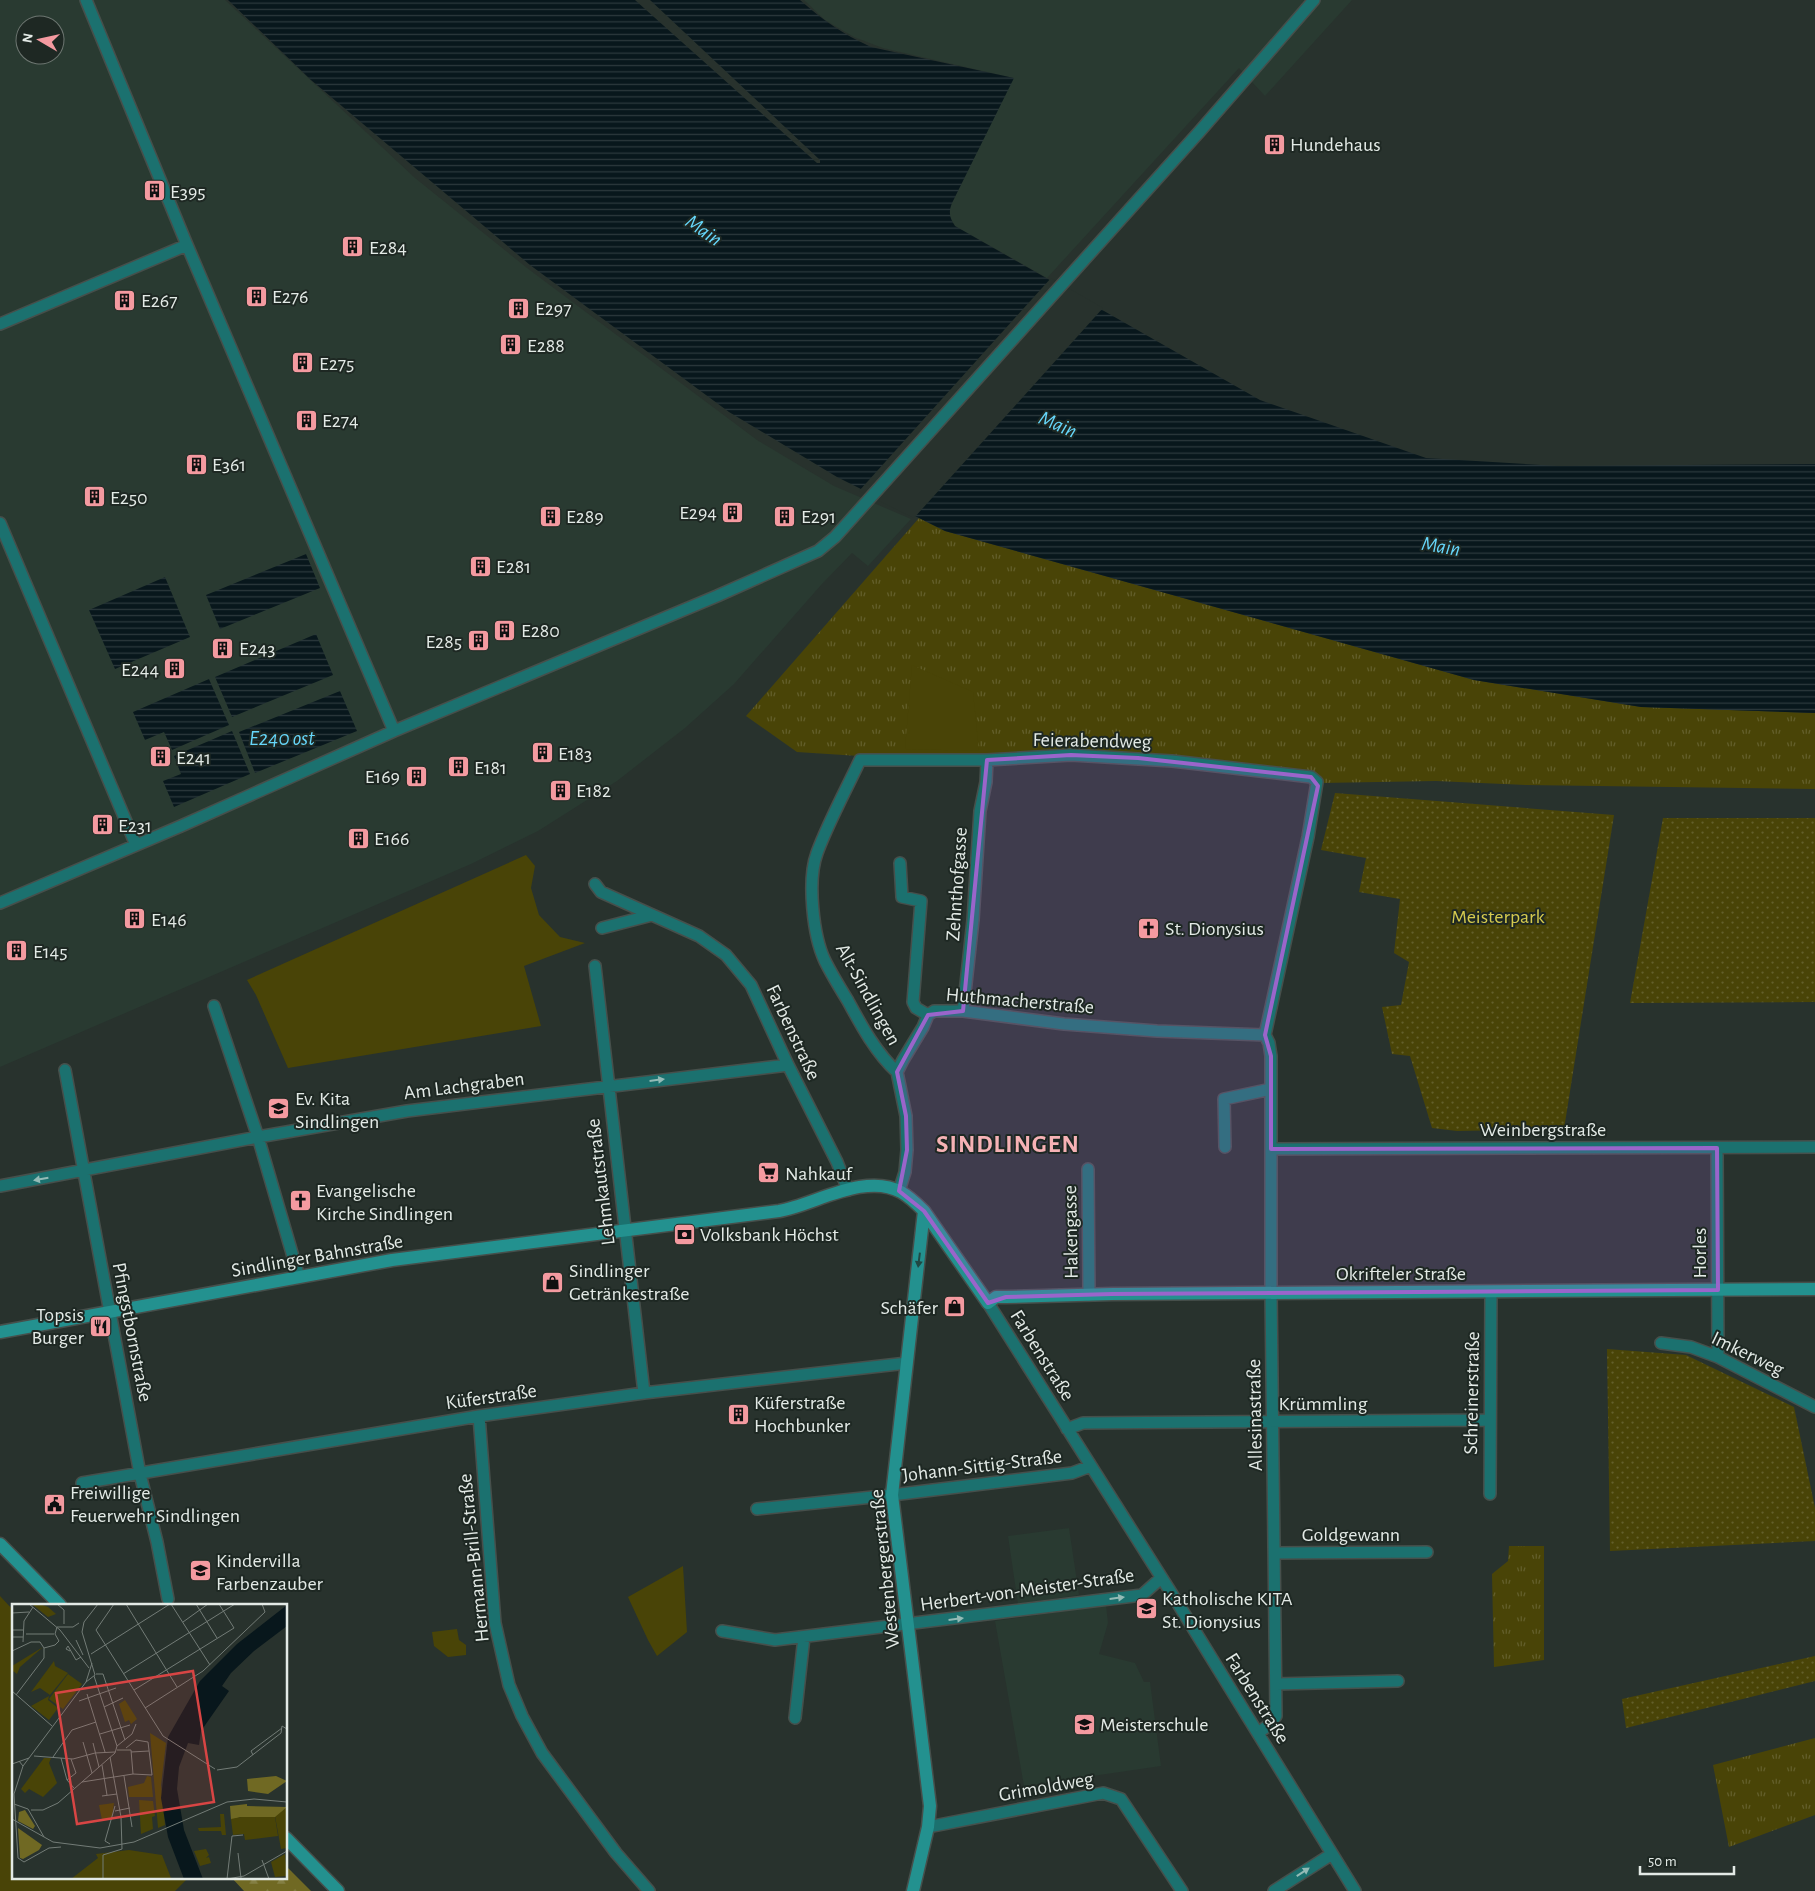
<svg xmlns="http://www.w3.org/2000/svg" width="1815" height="1891" viewBox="0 0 1815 1891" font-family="'Alegreya Sans',sans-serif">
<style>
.built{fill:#293a31;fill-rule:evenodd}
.grass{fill:url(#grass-tufts)}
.forest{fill:url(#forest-firs)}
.park{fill:#494407}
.garden{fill:url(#garden-dots)}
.water{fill:url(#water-rules)}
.pier{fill:#28322d}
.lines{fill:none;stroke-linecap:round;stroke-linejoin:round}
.street-casing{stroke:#464f4b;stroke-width:14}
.secondary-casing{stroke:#464f4b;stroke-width:15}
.street{stroke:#1b716f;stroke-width:11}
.secondary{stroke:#23918f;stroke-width:12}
.oneway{fill:#93bab6}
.oneway2{fill:#204843}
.marked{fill:#9a65cb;fill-opacity:0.2;stroke:#9a65cb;stroke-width:4;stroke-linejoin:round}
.labels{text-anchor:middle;stroke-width:4;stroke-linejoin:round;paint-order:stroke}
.poi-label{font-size:20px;fill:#e3eae6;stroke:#1e2823;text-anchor:start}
.street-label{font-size:20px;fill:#e3eae6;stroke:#1e2823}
.park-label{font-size:20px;fill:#d5ca4e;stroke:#1e2823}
.water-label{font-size:21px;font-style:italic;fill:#66d7fb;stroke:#1e2823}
.district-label{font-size:25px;font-weight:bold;letter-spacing:1px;fill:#f6b2b5;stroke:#1e2823}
.inset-road{fill:none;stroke:#737c77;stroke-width:1}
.view{fill:#d84544;fill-opacity:0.15;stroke:#d84544;stroke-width:2.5}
.inset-edge{fill:none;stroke:#e3eae6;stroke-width:2.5}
</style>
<defs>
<pattern id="grass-tufts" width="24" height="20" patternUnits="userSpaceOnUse" patternTransform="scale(1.25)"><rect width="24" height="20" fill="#494407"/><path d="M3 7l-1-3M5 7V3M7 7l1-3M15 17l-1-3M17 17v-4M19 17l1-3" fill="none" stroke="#635f2b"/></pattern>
<pattern id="forest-firs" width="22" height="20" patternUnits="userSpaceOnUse" patternTransform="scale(1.25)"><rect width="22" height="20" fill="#706923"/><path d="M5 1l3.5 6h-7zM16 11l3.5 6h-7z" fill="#847f43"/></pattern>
<pattern id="garden-dots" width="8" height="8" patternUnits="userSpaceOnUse" patternTransform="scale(1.25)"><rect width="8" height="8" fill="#494407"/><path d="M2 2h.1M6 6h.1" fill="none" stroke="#635f2b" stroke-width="1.8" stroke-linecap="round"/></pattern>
<pattern id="water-rules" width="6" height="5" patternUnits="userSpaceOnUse" patternTransform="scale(1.25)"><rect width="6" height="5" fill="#08171c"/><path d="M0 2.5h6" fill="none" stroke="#2c393d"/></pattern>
</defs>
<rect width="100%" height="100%" fill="#28322d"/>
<!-- built -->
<path class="built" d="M0,0H225L415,178L527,268L757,440L834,486L911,519L868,566L852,553L821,585L734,684L685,728L617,781L538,831L471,864L0,1067ZM25,25H55V55H25Z
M804,0H1352L1265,96L1239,68L1047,278L955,226L950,217L949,210L952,203L1013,78L883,48L854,37L825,20Z
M1069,1528L1079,1595L1018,1604L1008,1536Z
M1106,1605L1108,1623L1099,1654L1135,1663L1144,1682H1150L1161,1766L1024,1786L995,1621Z"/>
<!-- grass -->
<path class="grass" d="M919,518L945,531L1474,680L1641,707L1815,713V789L1526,785L1436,781L1320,783L1247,765L983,757L859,756L797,752L746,716Z
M1509,1546H1544V1660L1494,1667L1492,1574L1508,1561Z
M1815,1738V1815L1729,1847L1713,1765Z"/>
<!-- forest -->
<path class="forest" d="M286,1866L311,1891H244L231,1877H286Z"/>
<!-- park -->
<path class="park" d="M912,665L973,692L979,751L905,749Z
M526,855L535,866L531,888L539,915L560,937L585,943L524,966L541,1026L288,1068L256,995L247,980Z
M683,1566L687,1632L657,1656L648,1640L628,1597Z
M0,1596L14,1611V1877H189L175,1891H0Z
M457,1629L459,1640L466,1645V1655L448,1657L434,1646L432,1632Z"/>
<!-- garden -->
<path class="garden" d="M1335,793L1614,815L1564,1129L1457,1131L1432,1128L1410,1056L1392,1054L1382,1007L1401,1005L1409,962L1394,953L1400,899L1359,892L1366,858L1321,850Z
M1663,818H1815V1002L1630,1003Z
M1607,1349L1686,1355L1794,1407L1815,1508V1541L1610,1551Z
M1815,1656V1681L1626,1728L1622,1699Z"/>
<!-- water -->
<path class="water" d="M228,0H635L817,163H820V160L650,0H800C824,21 843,34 871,47L1014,78L952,203C948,213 950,218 955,226L1260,400L1426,458L1558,466L1815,464V713L1641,707L1474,680L945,531L837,477L729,412L530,265L311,80Z
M306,554L320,588L220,629L206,595Z
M165,577L190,637L115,669L89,610Z
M316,634L333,675L232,717L215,677Z
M209,679L229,725L172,750L164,732L145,740L133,712Z
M340,691L357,731L255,773L239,732Z
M232,731L250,774L174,807L163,781L181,774L174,756Z"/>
<!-- pier -->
<path class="pier" d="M1051,278L1103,308L914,518L859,491Z"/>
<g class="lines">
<defs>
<path id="street" d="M86,0L187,245L394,731
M0,324L187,245
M0,523L136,845
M900,863L902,897L921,901L913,1002L916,1008L928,1015
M595,884L601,892L699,936L726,955L751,985L788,1065L837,1162L848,1190
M0,903L181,826L394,731L717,596L818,551L835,537L1200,131L1314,0
M602,928L652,915
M595,966L644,1393
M214,1006L258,1137L299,1277
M963,1011L973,920L980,811L986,782L987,760
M65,1070L140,1474L157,1542L168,1599
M897,1072C876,1053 861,1025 848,1001C840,988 832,975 825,961C813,936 807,880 817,853C828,823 846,790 860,760H987L1071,755L1172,761L1311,777L1317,782L1308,837L1265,1035L1269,1043L1271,1056V1292L1276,1716L1269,1725L1258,1733
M1225,1147L1224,1099L1271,1089
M1717,1148L1718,1357
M1271,1149L1815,1147
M1088,1169L1089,1295
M0,1186L258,1137L407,1111L788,1065
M899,1191L905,1172L907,1150L906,1116L897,1072L903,1060L923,1027L928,1015L934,1011H963L1064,1024L1157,1031L1265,1035
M988,1303L1177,1602L1355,1891
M1661,1343L1691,1347L1718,1357L1815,1407
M479,1416L495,1623L509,1685L522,1716L542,1753L616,1853L649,1891
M1067,1429L1083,1423L1489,1420
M82,1483L479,1416L644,1393L907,1363
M1490,1494L1491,1292
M757,1509L892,1495L1072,1473L1091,1466
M1275,1553L1427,1552
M722,1631L775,1640L1142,1595L1161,1578
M1276,1684L1398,1681
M795,1718L804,1637
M928,1827L1103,1793L1121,1799L1182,1891
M1274,1891L1332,1854"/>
<path id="secondary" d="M0,1332L392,1260L779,1211C814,1205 865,1172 901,1192C910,1197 917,1204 924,1211L988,1303L996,1297H1006L1112,1294L1815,1289
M0,1544L60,1605
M286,1838L338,1891
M913,1891L928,1827L930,1806L892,1495L924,1211"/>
</defs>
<!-- street casing -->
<use href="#street" class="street-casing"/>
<!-- secondary casing -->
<use href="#secondary" class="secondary-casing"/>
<!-- street -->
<use href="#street" class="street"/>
<!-- secondary -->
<use href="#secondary" class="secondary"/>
</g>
<!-- one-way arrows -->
<defs><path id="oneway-solid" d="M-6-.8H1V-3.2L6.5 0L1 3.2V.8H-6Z" transform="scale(1.25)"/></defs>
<g class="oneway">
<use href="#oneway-solid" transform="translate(657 1080) rotate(-7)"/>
<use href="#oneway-solid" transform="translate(41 1179) rotate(170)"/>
<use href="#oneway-solid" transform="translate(1117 1598) rotate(-7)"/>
<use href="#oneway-solid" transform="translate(956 1619) rotate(-7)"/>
<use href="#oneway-solid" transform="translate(1303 1872) rotate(-33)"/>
</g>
<use class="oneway2" href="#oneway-solid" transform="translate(919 1260) rotate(97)"/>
<!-- marked area -->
<path class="marked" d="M1071,755L1138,758L1311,777L1318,786L1265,1035L1271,1056V1149L1717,1148L1718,1290L1112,1294L1006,1297L988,1303L924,1211L899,1191L907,1150L906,1116L897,1072L928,1015L963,1011L987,760Z"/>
<!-- icons -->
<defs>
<symbol id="building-square" viewBox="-11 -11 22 22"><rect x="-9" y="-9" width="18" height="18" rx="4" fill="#f49aa0" stroke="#1e2823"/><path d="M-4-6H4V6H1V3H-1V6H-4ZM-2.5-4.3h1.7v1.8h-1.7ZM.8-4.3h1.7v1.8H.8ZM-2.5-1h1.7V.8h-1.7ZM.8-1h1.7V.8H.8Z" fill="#111"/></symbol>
<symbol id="church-square" viewBox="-11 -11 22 22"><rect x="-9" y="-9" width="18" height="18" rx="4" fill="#f49aa0" stroke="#1e2823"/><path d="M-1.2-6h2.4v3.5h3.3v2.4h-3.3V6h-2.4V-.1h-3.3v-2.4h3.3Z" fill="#111"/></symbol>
<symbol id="school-square" viewBox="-11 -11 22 22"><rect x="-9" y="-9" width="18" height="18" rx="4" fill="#f49aa0" stroke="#1e2823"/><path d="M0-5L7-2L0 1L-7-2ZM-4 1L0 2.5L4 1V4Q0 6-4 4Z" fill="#111"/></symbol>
<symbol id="supermarket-square" viewBox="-11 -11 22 22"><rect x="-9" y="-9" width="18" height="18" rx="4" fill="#f49aa0" stroke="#1e2823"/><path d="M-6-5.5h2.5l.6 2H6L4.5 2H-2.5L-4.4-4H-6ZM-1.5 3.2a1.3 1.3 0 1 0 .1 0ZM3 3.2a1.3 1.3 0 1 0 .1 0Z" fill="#111"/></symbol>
<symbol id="bank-square" viewBox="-11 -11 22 22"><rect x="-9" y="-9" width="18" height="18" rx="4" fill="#f49aa0" stroke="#1e2823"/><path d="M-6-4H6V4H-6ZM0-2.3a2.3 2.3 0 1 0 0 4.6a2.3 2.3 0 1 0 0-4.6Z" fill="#111"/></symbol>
<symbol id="shop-square" viewBox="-11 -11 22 22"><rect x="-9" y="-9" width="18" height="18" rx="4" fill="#f49aa0" stroke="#1e2823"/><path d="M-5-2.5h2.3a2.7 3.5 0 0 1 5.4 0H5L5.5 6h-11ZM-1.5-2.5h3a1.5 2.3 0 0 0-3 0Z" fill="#111"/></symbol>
<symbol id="restaurant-square" viewBox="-11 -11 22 22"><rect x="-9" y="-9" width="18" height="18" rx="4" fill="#f49aa0" stroke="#1e2823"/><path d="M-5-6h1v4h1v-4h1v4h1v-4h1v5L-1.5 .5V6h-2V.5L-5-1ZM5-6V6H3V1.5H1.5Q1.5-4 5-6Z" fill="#111"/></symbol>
<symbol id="civic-square" viewBox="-11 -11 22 22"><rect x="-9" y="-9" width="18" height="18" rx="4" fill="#f49aa0" stroke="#1e2823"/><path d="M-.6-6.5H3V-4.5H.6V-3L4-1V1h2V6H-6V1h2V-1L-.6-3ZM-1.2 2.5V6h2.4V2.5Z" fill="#111"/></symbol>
</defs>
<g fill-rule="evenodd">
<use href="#building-square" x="1262" y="132" width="25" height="25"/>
<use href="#building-square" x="142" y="178" width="25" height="25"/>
<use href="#building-square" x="340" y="234" width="25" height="25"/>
<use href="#building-square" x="244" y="284" width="25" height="25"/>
<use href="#building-square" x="112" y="288" width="25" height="25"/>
<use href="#building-square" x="506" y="296" width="25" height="25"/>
<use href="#building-square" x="498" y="332" width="25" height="25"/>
<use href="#building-square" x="290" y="350" width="25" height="25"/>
<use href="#building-square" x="294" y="408" width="25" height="25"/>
<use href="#building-square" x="184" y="452" width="25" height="25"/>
<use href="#building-square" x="82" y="484" width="25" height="25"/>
<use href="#building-square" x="720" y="500" width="25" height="25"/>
<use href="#building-square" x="538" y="504" width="25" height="25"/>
<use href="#building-square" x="772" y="504" width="25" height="25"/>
<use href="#building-square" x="468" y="554" width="25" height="25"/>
<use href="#building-square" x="492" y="618" width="25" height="25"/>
<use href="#building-square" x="466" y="628" width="25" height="25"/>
<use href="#building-square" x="210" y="636" width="25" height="25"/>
<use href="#building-square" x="162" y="656" width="25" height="25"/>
<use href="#building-square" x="530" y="740" width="25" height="25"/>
<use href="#building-square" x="148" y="744" width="25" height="25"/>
<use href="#building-square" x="446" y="754" width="25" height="25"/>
<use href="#building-square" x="404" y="764" width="25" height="25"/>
<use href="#building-square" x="548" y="778" width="25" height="25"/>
<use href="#building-square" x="90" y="812" width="25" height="25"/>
<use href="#building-square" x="346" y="826" width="25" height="25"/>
<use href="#building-square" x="122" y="906" width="25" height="25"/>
<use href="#church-square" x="1136" y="916" width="25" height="25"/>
<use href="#building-square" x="4" y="938" width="25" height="25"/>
<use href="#school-square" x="266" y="1096" width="25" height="25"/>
<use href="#supermarket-square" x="756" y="1160" width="25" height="25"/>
<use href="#church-square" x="288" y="1188" width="25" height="25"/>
<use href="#bank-square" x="672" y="1222" width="25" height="25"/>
<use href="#shop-square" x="540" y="1270" width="25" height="25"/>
<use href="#shop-square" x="942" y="1294" width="25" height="25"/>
<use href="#restaurant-square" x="88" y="1314" width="25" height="25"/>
<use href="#building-square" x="726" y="1402" width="25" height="25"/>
<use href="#civic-square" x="42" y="1492" width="25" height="25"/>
<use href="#school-square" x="188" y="1558" width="25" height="25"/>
<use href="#school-square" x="1134" y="1596" width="25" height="25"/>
<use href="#school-square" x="1072" y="1712" width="25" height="25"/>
</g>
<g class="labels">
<!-- poi labels -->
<g class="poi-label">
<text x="1290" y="151">Hundehaus</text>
<text x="170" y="198">E395</text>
<text x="369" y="254">E284</text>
<text x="272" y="303">E276</text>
<text x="141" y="307">E267</text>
<text x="535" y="315">E297</text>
<text x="527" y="352">E288</text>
<text x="319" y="370">E275</text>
<text x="322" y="427">E274</text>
<text x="212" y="471">E361</text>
<text x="110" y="504">E250</text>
<text x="717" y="519" text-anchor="end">E294</text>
<text x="566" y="523">E289</text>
<text x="801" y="523">E291</text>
<text x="496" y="573">E281</text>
<text x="521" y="637">E280</text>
<text x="462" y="648" text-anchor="end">E285</text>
<text x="239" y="655">E243</text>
<text x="159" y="676" text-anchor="end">E244</text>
<text x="558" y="760">E183</text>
<text x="176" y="764">E241</text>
<text x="474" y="774">E181</text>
<text x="400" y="783" text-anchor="end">E169</text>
<text x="576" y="797">E182</text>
<text x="118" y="832">E231</text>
<text x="374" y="845">E166</text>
<text x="151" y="926">E146</text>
<text x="1165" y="935">St. Dionysius</text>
<text x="33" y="958">E145</text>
<text x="295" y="1105">Ev. Kita<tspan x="295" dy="23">Sindlingen</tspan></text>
<text x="785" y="1180">Nahkauf</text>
<text x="316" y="1197">Evangelische<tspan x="316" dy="23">Kirche Sindlingen</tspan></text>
<text x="700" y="1241">Volksbank Höchst</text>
<text x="569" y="1277">Sindlinger<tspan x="569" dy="23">Getränkestraße</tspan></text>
<text x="938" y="1314" text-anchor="end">Schäfer</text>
<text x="84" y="1321" text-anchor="end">Topsis<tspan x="84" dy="23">Burger</tspan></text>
<text x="754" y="1409">Küferstraße<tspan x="754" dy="23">Hochbunker</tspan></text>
<text x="70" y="1499">Freiwillige<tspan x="70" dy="23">Feuerwehr Sindlingen</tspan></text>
<text x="216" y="1567">Kindervilla<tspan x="216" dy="23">Farbenzauber</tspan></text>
<text x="1162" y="1605">Katholische KITA<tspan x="1162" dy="23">St. Dionysius</tspan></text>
<text x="1100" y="1731">Meisterschule</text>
</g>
<!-- street labels -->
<g class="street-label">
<text transform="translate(1092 740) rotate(1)" y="7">Feierabendweg</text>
<text transform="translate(956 884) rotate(-86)" y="7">Zehnthofgasse</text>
<text transform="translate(869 994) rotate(61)" y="7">Alt-Sindlingen</text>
<text transform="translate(1020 1000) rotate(5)" y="7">Huthmacherstraße</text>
<text transform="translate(794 1032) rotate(65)" y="7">Farbenstraße</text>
<text transform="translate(464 1085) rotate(-7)" y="7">Am Lachgraben</text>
<text x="1543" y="1136">Weinbergstraße</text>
<text transform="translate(600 1182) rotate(-97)" y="7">Lehmkautstraße</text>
<text transform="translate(1070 1232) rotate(-91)" y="7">Hakengasse</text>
<text transform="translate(1699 1253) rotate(-90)" y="7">Horles</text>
<text transform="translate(317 1255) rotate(-10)" y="7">Sindlinger Bahnstraße</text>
<text x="1401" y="1280">Okrifteler Straße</text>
<text transform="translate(133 1332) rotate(79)" y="7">Pfingstbornstraße</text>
<text transform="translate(1748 1353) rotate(26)" y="7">Imkerweg</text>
<text transform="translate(1043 1355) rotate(58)" y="7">Farbenstraße</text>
<text transform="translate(1471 1393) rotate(-89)" y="7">Schreinerstraße</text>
<text transform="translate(491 1396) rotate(-8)" y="7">Küferstraße</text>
<text x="1323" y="1410">Krümmling</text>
<text transform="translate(1254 1415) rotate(-91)" y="7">Allesinastraße</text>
<text transform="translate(982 1465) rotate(-7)" y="7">Johann-Sittig-Straße</text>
<text x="1351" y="1541">Goldgewann</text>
<text transform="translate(473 1558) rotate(-96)" y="7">Hermann-Brill-Straße</text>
<text transform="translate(884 1569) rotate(-96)" y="7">Westenbergerstraße</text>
<text transform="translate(1027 1589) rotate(-8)" y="7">Herbert-von-Meister-Straße</text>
<text transform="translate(1258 1698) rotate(58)" y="7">Farbenstraße</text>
<text transform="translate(1046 1786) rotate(-10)" y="7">Grimoldweg</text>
</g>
<!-- park labels -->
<g class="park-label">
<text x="1498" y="923">Meisterpark</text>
</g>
<!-- water labels -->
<g class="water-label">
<text transform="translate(704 230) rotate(35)" y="7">Main</text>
<text transform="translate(1058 424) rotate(23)" y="7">Main</text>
<text transform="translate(1441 546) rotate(9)" y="7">Main</text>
<text x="282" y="745">E240 ost</text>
</g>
<!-- district labels -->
<g class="district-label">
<text x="1008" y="1152">SINDLINGEN</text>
</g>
</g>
<!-- overview -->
<g transform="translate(12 1604)">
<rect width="275" height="275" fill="#28322d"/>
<path d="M138,129L154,139L149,181L153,221L146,224ZM275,203V244L269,245L263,212ZM208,210H212L214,231H210L209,227H187L186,224L209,223ZM194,245L197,251L194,254L197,253L199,259L188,262L182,247Z" fill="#494407"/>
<path d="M264,172L275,177L256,190L236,187L235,175ZM235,200V202L275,203L263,213H229L219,216L218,202ZM13,206L23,222L21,225L6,217L7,208ZM6,224L30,241L27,246L11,255L8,254Z" fill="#706923"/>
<path d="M32,154H39L37,159L45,179L31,193L17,185L13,189L9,185ZM229,213H263L266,232L233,236L232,230L221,231L219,215Z" fill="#494407"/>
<path d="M28,0L36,3L44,10L36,13L21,1ZM31,43L8,63L5,70L1,67L0,62ZM56,70L70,80L51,105L37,95ZM113,96L125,115L119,120L117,116L113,118L107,100Z" fill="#494407"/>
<path d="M42,57L43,62L56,69L38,91L28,84L19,88ZM37,92L36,96L46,104L37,116L19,102ZM135,172L139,173L141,193H117L116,183L132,179ZM127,196L141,197L143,212L140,213L141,225L129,230ZM102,199L100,213L90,216L87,201ZM117,246L150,251L159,274L59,275L86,254L84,250ZM273,250L275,272L263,273L259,258Z" fill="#494407"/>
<path d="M275,1V22L242,47L219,69L210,82L217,87L189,127L187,141L176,139L167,163L165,185L172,226L191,275H172L156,233L149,194L156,133L188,77L225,40Z" fill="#08171c"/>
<path class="inset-road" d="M17,0L48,26L77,64M45,0L52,6V20M102,0L84,26L151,132L203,165M114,0L165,83M159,0L198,61M184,0L205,34M0,9L17,8M171,18L196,0M45,23H61L67,19M14,30H42M11,33H0V26H11M64,36L71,51M11,38L12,17L21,3M0,47L19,38H28L32,44L43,41L47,37L43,30L45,23M58,47L54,45L56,42L64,56L69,53M79,50L158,0M84,70H91L113,136M111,70L223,0M82,72L105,142M74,78L80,59M122,86L222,24L207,0M0,87L40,122M75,90L93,148M4,91L32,54V44M67,97L104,84M92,103L111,94M133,104L191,67L253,8L250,0M88,130L118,121M71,138L80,169M81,139L87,163M105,146H119L121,170M119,148L137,147M241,151L239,147L270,124M22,152L61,155L83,149L103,148M41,153L60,126L84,118M49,154L55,176L62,184M7,157L11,162L74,78L83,71L70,28L72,18L86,0M0,160L17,154M90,161L95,191M11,162L2,190L6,254L12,258L37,244L49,243M205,166L225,163L269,129L270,122L275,125M112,172L120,223M55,176L64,169L59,155M70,178L121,170L140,171L136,138L124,136L114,144M90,192L105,190M2,200L16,205L32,233M19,206H31L46,199L103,149L105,142L120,130L124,120M103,207L118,204M0,215L41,238L88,244L122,238L215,198L242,195L275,198M98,240L93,237L103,202M226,249L229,274M250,256L257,275M91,275V251L110,245L109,213L98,153M215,275L232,272L275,247M215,275L220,232L231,231"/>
<path class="view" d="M181,67L202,198L65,220L44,89Z"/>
<rect width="275" height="275" class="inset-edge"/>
</g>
<!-- north arrow -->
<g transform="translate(40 40) rotate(279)"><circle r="24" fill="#1e2823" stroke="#6d7671"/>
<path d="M0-4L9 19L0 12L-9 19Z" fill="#f49aa0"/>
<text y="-8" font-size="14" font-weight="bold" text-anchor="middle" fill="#e3eae6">N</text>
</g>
<!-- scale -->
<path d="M1640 1866v8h94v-8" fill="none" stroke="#e3eae6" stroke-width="2.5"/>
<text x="1648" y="1866" font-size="15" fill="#e3eae6" stroke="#1e2823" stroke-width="4" paint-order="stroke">50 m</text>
</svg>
